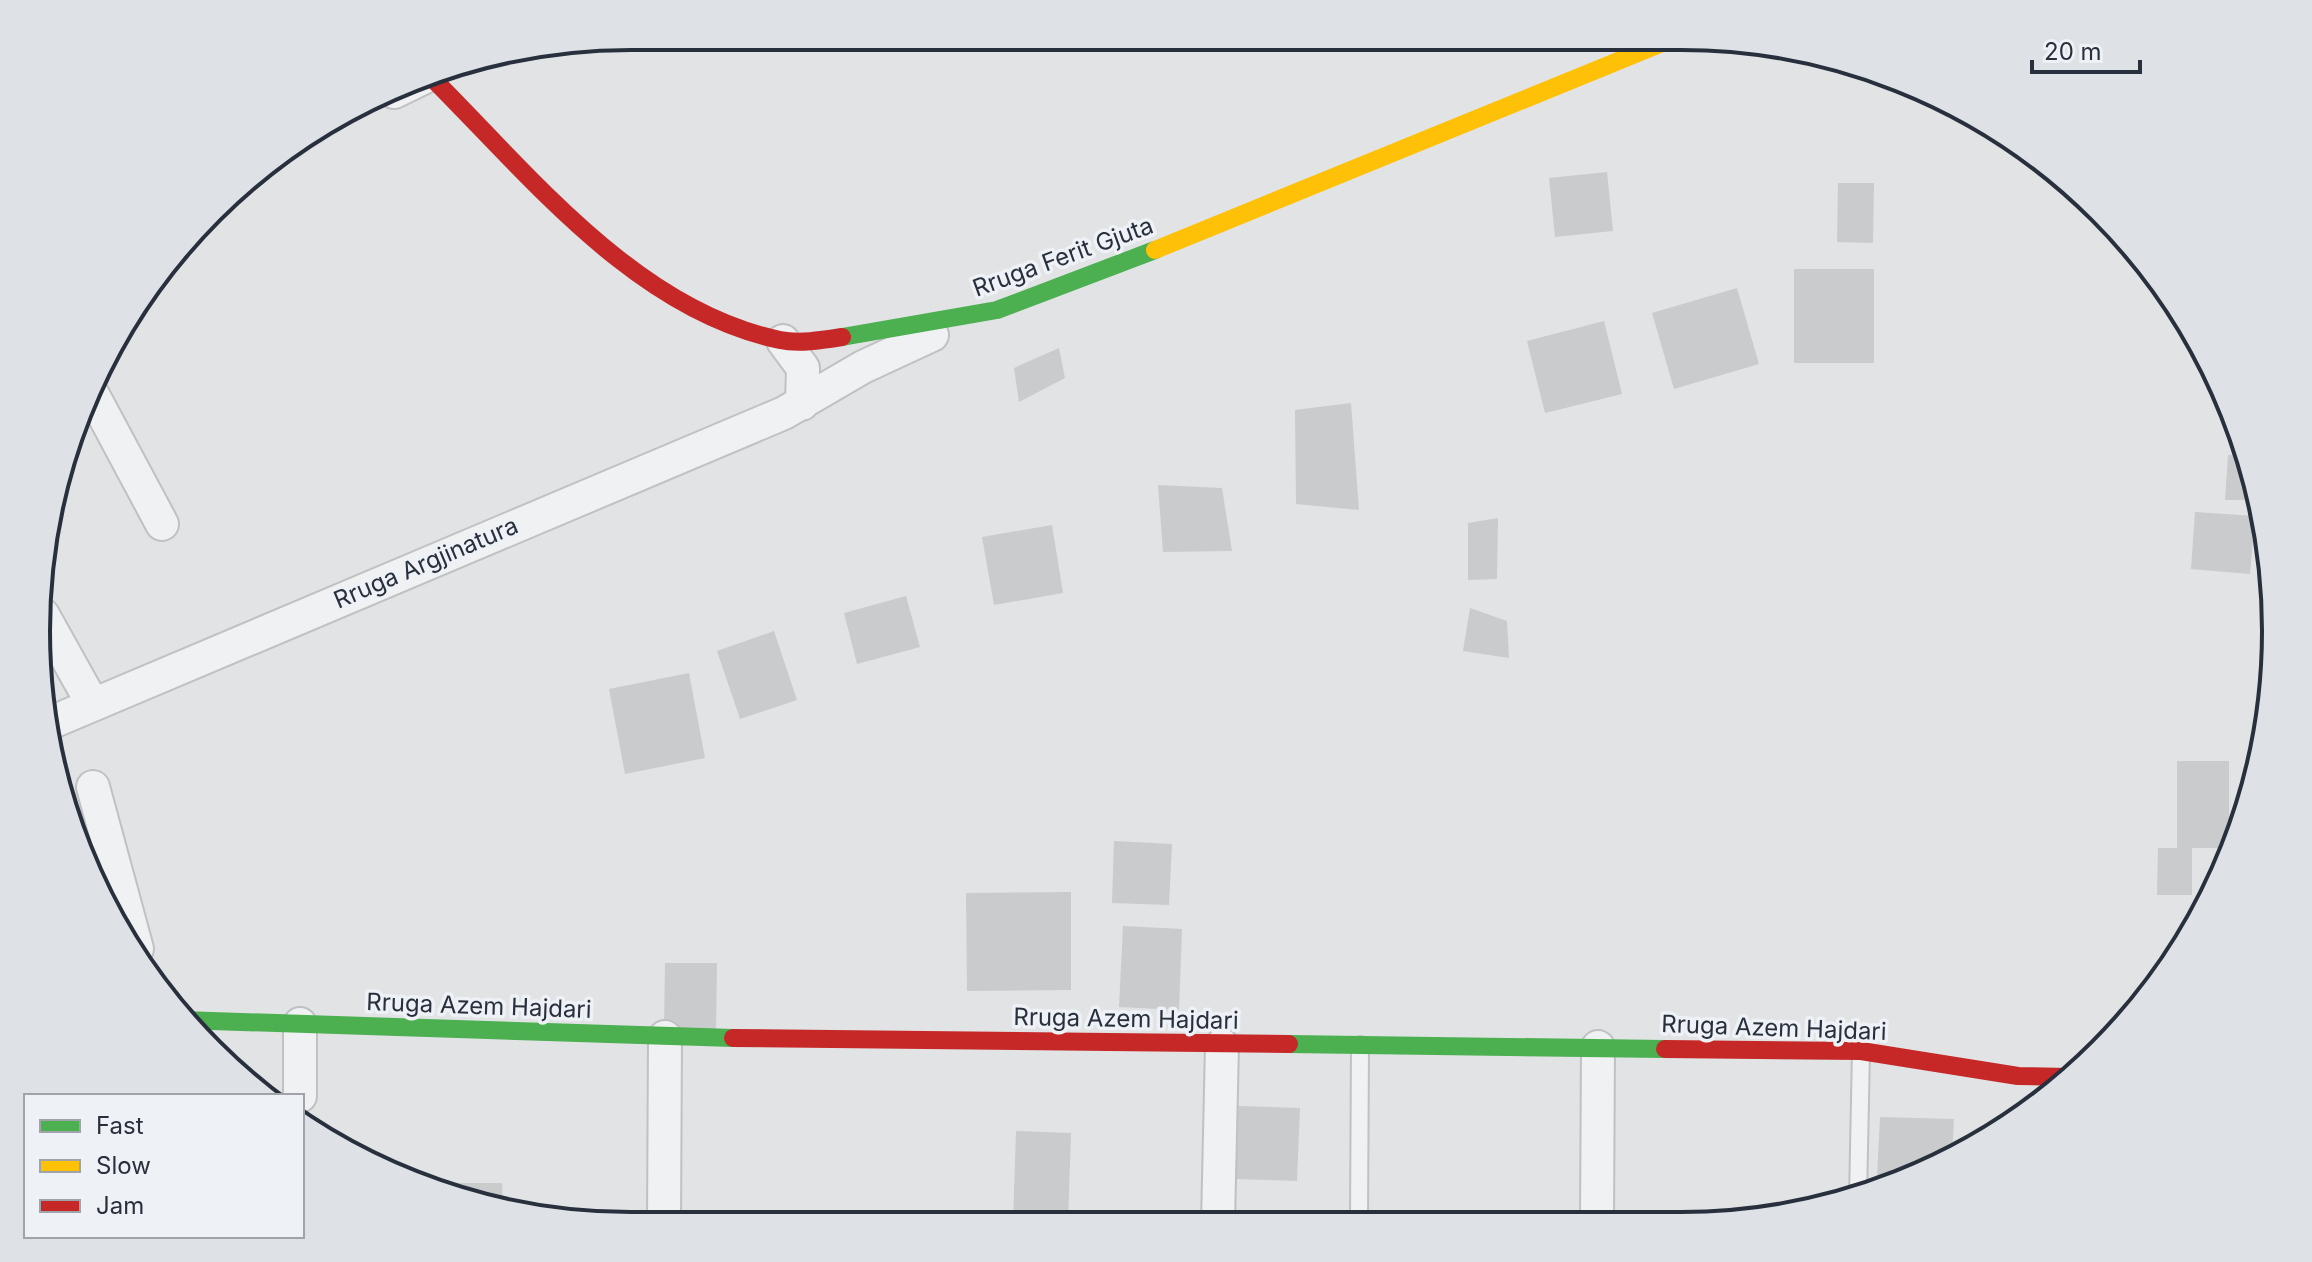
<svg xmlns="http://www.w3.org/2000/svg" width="2312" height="1262" viewBox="0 0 2312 1262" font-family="Inter,sans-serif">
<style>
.building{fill:#c9cbcd}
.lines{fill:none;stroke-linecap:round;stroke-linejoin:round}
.lane-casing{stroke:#bfc1c3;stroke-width:20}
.street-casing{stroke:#bfc1c3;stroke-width:36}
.lane{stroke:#f0f1f2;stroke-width:16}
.street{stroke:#f0f1f2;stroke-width:32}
.fast{stroke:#4caf50;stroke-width:18}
.slow{stroke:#ffc107;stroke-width:18}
.jam{stroke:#c62828;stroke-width:18}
.labels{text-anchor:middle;stroke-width:7;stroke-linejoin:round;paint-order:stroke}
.street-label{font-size:24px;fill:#29303d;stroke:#eef1f5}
.rim{fill:none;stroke:#29303d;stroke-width:4}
</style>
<rect width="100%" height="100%" fill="#e1e3e5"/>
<!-- building -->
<path class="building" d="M1607,172L1613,231L1555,237L1549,178Z
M1838,183H1874L1873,243L1837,242Z
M1794,269H1874V363H1794Z
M1737,288L1759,364L1674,389L1652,313Z
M1604,321L1622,394L1545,413L1527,341Z
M1059,348L1065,378L1019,402L1014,368Z
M1351,403L1359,510L1296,504L1295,410Z
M2228,455L2248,456L2256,477L2258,500H2225Z
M1158,485L1222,488L1232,551L1163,552Z
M2195,512L2255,516L2250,574L2191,569Z
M1498,518L1497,579L1468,580V523Z
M1052,525L1063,593L994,605L982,537Z
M906,596L920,647L857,664L844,613Z
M2267,602H2274L2271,705H2266Z
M1470,608L1507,621L1509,658L1463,651Z
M774,631L797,700L740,719L717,651Z
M689,673L705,758L625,774L609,689Z
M2177,761H2229V848H2192V895H2157L2158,848H2177Z
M1114,841L1172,844L1169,905L1112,903Z
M1071,892V990L967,991L966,893Z
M1123,926L1182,929L1179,1010L1119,1007Z
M665,963H717L716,1030H664Z
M1238,1106L1300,1108L1297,1181L1236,1179Z
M1880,1117L1954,1119L1952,1155L1903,1179L1877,1178Z
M1016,1131L1071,1133L1068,1223H1013Z
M454,1183H502L503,1210L477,1206L454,1196Z"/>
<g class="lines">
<defs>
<path id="lane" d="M1858,1198L1861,1051
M1359,1222L1360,1045"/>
<path id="street" d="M394,92L429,75
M783,341L803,368L802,404
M93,395L162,524
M43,615L92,703
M50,723L784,413L863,367L932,335
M93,787L137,949
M300,1096V1024
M1597,1221L1598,1047
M1218,1223L1222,1045
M664,1225L665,1037"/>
</defs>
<!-- lane casing -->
<use href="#lane" class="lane-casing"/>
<!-- street casing -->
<use href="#street" class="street-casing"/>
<!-- lane -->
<use href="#lane" class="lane"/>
<!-- street -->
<use href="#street" class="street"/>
<!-- fast -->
<path class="fast" d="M842,337L997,310L1155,250
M182,1020L733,1038
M1289,1044L1665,1049"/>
<!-- slow -->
<path class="slow" d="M1155,250L1677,37"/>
<!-- jam -->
<path class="jam" d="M428,74C529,174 635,310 780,340C799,344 823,340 842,337
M733,1038L1289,1044
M1665,1049L1861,1051L2018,1076L2068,1077"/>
</g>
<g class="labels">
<!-- street labels -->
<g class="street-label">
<text transform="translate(1063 257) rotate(-20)" y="8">Rruga Ferit Gjuta</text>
<text transform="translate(426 563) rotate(-23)" y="8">Rruga Argjinatura</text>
<text transform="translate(479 1006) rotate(2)" y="8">Rruga Azem Hajdari</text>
<text transform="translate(1126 1019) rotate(1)" y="8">Rruga Azem Hajdari</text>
<text transform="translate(1774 1028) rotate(2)" y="8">Rruga Azem Hajdari</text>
</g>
</g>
<!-- crop -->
<path d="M0 0H2312V1262H0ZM631 50H1681A581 581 0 0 1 2262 631V631A581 581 0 0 1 1681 1212H631A581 581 0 0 1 50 631V631A581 581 0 0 1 631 50Z" fill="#dee2e6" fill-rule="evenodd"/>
<path class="rim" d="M631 50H1681A581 581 0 0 1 2262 631V631A581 581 0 0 1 1681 1212H631A581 581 0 0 1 50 631V631A581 581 0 0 1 631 50Z"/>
<!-- legend -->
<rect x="24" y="1094" width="280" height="144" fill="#eef1f5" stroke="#9fa4ab" stroke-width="2"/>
<rect x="40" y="1120" width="40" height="12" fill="#4caf50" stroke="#9fa4ab" stroke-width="2"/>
<text x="96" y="1134" font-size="24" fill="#29303d">Fast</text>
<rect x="40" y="1160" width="40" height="12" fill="#ffc107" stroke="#9fa4ab" stroke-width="2"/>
<text x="96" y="1174" font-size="24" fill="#29303d">Slow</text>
<rect x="40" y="1200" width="40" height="12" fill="#c62828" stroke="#9fa4ab" stroke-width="2"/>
<text x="96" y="1214" font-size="24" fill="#29303d">Jam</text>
<!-- scale -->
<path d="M2032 60v12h108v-12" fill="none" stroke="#29303d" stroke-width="4"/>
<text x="2044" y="60" font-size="24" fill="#29303d" stroke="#eef1f5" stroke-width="6" paint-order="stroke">20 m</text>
</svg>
